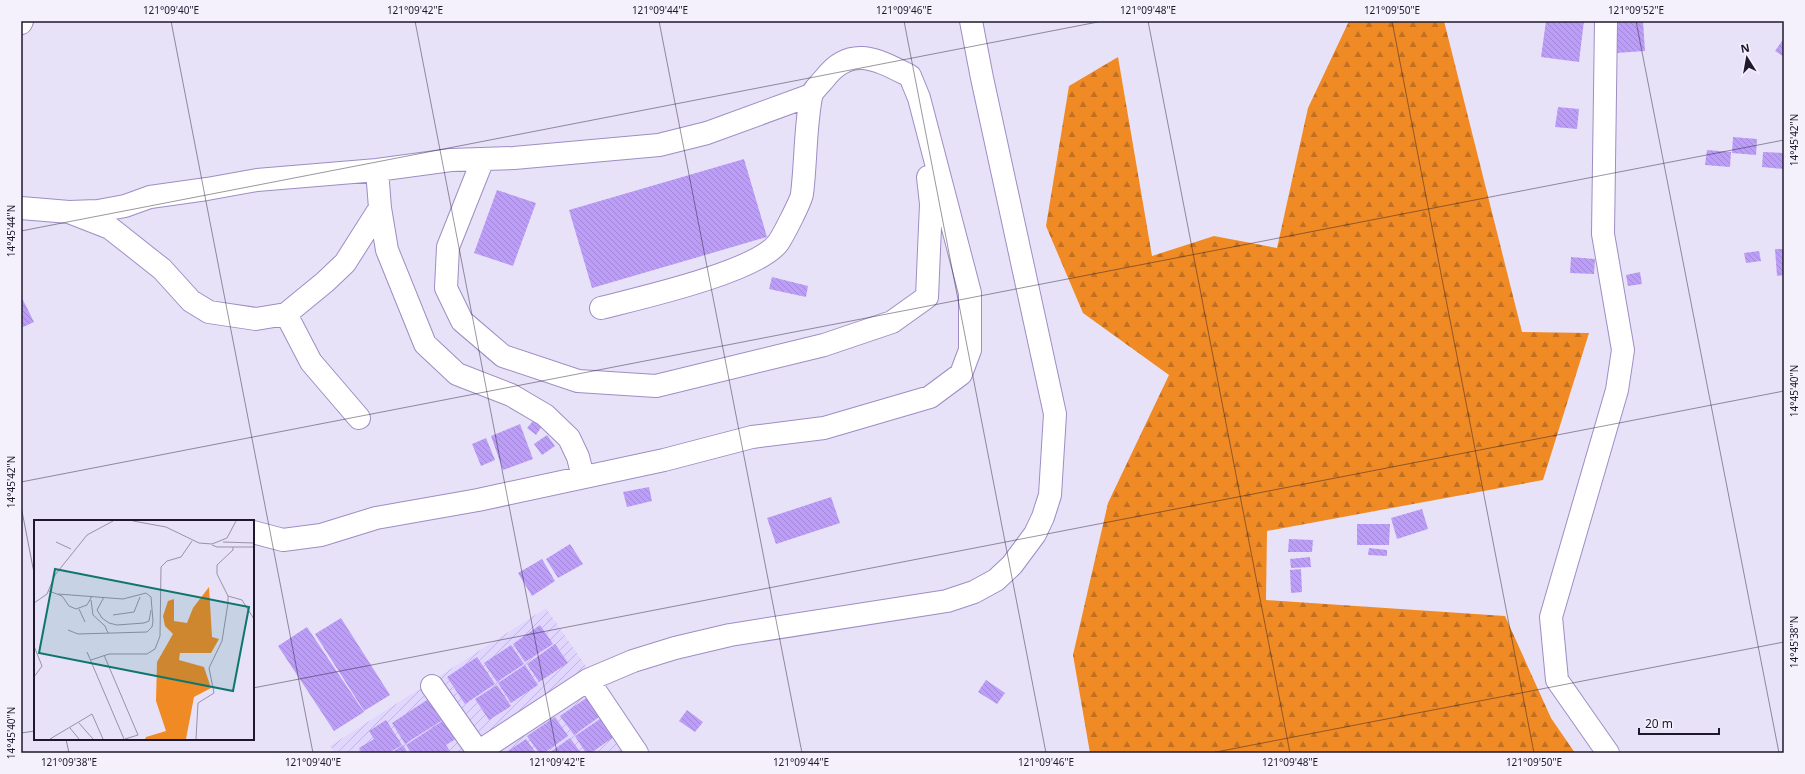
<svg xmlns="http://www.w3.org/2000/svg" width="1805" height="774" viewBox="0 0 1805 774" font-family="'Noto Sans',sans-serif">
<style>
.industrial{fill:url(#industrial-furrows)}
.forest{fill:url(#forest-firs)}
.building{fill:url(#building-back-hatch)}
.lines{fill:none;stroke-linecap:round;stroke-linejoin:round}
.minor-casing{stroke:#9e8dc3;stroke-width:24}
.minor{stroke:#fff;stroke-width:22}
.ticks{fill:none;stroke:#1f182d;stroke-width:1;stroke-opacity:0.45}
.inset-road{fill:none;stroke:#9891a7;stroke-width:1}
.view{fill:#0f766e;fill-opacity:0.15;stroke:#0f766e;stroke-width:2}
.inset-edge{fill:none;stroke:#1f182d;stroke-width:2}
.neatline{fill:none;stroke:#1f182d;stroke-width:1.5}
.ticks-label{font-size:10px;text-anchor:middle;fill:#1f182d}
</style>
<defs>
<pattern id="industrial-furrows" width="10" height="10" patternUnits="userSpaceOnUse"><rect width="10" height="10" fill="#e1d6fd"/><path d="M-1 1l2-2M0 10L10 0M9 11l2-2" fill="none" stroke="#c1b7d9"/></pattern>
<pattern id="forest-firs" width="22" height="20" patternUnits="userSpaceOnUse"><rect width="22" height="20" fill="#f08a25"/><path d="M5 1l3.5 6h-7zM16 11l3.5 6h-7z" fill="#c27020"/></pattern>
<pattern id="building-back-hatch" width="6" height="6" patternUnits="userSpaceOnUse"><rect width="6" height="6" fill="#bc9ef8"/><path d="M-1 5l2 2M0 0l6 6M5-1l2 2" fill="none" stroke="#a187d5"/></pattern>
</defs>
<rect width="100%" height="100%" fill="#e8e2f9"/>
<!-- industrial -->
<path class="industrial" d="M546,608L645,753H335L330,746Z"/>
<!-- forest -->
<path class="forest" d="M1349,21H1444L1522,332L1589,333L1543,480L1267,531L1266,600L1505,616L1551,718L1575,753H1090L1073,655L1108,503L1169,375L1083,313L1046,226L1069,86L1118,57L1152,256L1214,236L1277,248L1308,108Z"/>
<!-- building -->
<path class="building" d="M1546,21H1584L1579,62L1541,57Z
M1614,21H1643L1645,51L1616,53Z
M1784,38V57L1775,51Z
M1558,107L1579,109L1577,129L1555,127Z
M1733,137L1757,139L1756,155L1732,153Z
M1707,150L1731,152L1730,167L1705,165Z
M1763,152L1784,153V169L1762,167Z
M744,159L767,237L592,288L569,210Z
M497,190L536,203L513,266L474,253Z
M1775,249H1784V275L1777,276Z
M1759,251L1761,261L1746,263L1744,253Z
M1571,257L1595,259L1594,274L1570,273Z
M1640,272L1642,284L1628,286L1626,275Z
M772,277L808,286L806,297L769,289Z
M21,296L34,322L21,328Z
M534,420L542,426L536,435L527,428Z
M520,424L533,459L503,470L491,436Z
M547,435L555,446L542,455L534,444Z
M486,438L495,460L481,466L472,444Z
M649,487L652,501L627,507L623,492Z
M831,497L840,523L776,544L767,518Z
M1422,509L1428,529L1397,539L1391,518Z
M1357,524H1390L1389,545H1357Z
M1289,539L1313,540L1312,552H1288Z
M570,544L583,564L558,578L546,559Z
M1369,548L1387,550V556L1368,555Z
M1310,557L1311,567L1291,568L1290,559Z
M542,559L555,581L532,596L518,573Z
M1301,569L1302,592L1291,593L1290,570Z
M341,618L390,695L364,711L315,634Z
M540,625L553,644L525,662L513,644Z
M307,627L364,712L334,731L278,646Z
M555,644L568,663L539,682L527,664Z
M511,645L524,664L497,682L484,663Z
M477,657L495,684L465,704L447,677Z
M525,665L538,685L511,703L498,683Z
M986,680L1005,693L997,704L978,692Z
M497,685L511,706L489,720L475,699Z
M588,697L602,715L574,735L560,716Z
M430,698L444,719L405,744L392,723Z
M687,710L703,722L695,732L679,721Z
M555,717L568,736L544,753H539L527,736Z
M603,717L615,736L591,753H586L575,736Z
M386,720L402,745L389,753H362L359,748L374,739L369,731Z
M444,720L457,738L446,745L451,753H411L406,745Z
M570,738L581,753H549Z
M526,739L536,753H505Z
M403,745L408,753H391Z"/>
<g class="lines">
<defs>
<path id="minor" d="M1606,21L1603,234L1623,350L1617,390L1551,617L1557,680L1608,753
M21,23L22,21
M483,159L448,247L446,288L462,321L503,356L578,381L656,386L824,345L892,322L927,297L931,204L928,177
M21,208L69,212L110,228L162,269L191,301L209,312L256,319L286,314L325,282L345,263L380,208L377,170
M380,208L387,250L425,344L457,374L511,395L545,415L569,438L578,457L583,477
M69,212L98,211L125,206L150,197L207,189L257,180L377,170L451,160L514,158L659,145L707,133L811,95
M286,314L311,362L359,418
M253,532L283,540L321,535L376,518L478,500L664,460L752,437L824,428L930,397L961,374L970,350V293L919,98L910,76C878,60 851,44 825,78C821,83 812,91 811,97C805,129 806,162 802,194C801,201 783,236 778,243C756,272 640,298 601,308
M588,680L637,753
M432,686L479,753
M478,752L588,680L633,661L675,648L730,635L947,601L974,592L996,580L1012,565L1035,534L1043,517L1050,495L1055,414L982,78L971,21"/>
</defs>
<!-- minor casing -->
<use href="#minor" class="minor-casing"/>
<!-- minor -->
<use href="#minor" class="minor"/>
</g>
<!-- ticks -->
<path class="ticks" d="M171,21L313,753M415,21L557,753M659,21L802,753M904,21L1046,753M1148,21L1290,753M1392,21L1534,753M1636,21L1779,753M21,231L1103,21M21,482L1784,140M21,506L35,578M253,688L1784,391M21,733L35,731M66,739L69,753M1211,753L1784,642"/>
<!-- overview -->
<g transform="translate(34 520)">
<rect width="220" height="220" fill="#e8e2f9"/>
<path d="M175,67L178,117L185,119L177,133H146L145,140L170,147L177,168L160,177L152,219H111L112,217L132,211L122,181L123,142L139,114L131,106L129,96L134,81L140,79V101L153,103L159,88Z" fill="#f08a25"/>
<path class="inset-road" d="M99,1L132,7L165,23L178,24L193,18L202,1M22,22L37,29M189,22L220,23M178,25L183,27H220M15,71L28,76L35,86L42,89L53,85L58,76M24,74L89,79L112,73L117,77L119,101L118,107L113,112L44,114L34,110M194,76L208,80L220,99M70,77L63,90L68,98L75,103L83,105L110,103L115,101L117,90M57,80L59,95L71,106L74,113M0,83L13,74L21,55L53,15L79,1M45,89L51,102M79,95L100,92L106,77M0,126L8,146L0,157M53,132L90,219M70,135L104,215L91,219M57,140L75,134H113L121,129L126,116L127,47L133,41L147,37L158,21M45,203L59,219M36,208L45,219M16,219L58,194L69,219M162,219L164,183L180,173L175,148L188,121L194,83V76L183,54V45L199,30V27"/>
<path class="view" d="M21,49L215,87L199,171L5,133Z"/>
<rect width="220" height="220" class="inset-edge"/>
</g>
<!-- border -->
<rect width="1805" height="774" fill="none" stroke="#f4f1fd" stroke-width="44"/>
<!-- north arrow -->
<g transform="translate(1747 58) rotate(349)" stroke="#f4f1fd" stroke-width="3" paint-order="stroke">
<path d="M0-3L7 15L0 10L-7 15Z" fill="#1f182d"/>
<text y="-6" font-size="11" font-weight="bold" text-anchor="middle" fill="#1f182d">N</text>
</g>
<!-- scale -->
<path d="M1639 728v6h80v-6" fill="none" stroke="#1f182d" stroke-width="2"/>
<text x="1645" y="728" font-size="12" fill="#1f182d" stroke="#f4f1fd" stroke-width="3" paint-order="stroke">20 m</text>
<rect x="22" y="22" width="1761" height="730" class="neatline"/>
<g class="ticks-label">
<text x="171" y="14">121°09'40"E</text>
<text x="415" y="14">121°09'42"E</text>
<text x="660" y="14">121°09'44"E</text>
<text x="904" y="14">121°09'46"E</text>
<text x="1148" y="14">121°09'48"E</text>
<text x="1392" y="14">121°09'50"E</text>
<text x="1636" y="14">121°09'52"E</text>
<text transform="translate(1794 140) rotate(-90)" y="4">14°45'42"N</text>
<text transform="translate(11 231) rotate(-90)" y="4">14°45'44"N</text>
<text transform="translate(1794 391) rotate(-90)" y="4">14°45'40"N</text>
<text transform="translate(11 482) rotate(-90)" y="4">14°45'42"N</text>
<text transform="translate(1794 642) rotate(-90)" y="4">14°45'38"N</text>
<text transform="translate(11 733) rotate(-90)" y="4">14°45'40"N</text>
<text x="69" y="766">121°09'38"E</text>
<text x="313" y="766">121°09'40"E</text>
<text x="557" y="766">121°09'42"E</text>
<text x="801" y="766">121°09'44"E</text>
<text x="1046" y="766">121°09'46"E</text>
<text x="1290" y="766">121°09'48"E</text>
<text x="1534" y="766">121°09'50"E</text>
</g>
</svg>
